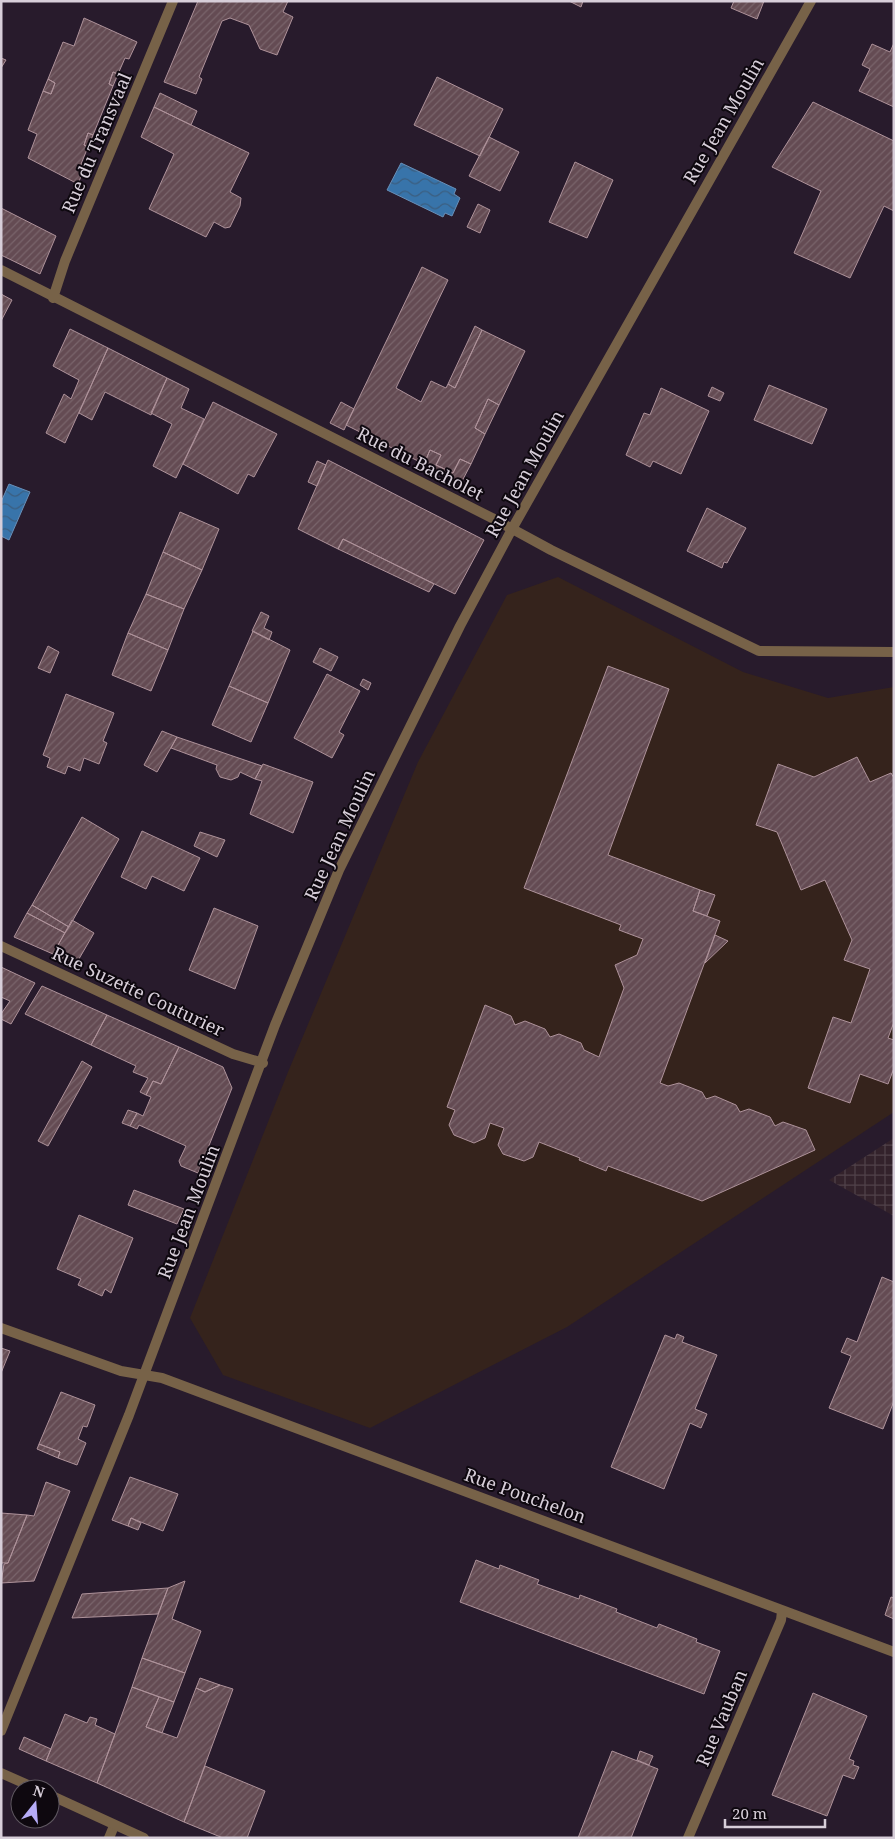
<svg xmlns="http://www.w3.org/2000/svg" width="895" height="1839" viewBox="0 0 895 1839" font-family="'Noto Serif',serif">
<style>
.industrial{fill:url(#industrial-grid)}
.education{fill:#35231c}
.water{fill:url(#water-waves);stroke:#688fb8}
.building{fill:url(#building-hatch);stroke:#ae929a}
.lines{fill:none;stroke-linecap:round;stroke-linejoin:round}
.service{stroke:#776248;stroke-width:10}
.minor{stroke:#776248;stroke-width:10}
.tertiary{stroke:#776248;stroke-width:10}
.labels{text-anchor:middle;stroke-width:4;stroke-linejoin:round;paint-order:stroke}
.street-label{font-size:18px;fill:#d7ced9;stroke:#0e080f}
</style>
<defs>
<pattern id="industrial-grid" width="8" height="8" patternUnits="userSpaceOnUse" patternTransform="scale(1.25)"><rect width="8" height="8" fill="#33222b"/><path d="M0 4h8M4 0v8" fill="none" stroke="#504149"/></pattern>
<pattern id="water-waves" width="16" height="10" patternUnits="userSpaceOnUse" patternTransform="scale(1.25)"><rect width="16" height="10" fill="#3874aa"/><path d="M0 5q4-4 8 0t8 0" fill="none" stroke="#3b5e80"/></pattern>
<pattern id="building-hatch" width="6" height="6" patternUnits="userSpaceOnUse" patternTransform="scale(1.25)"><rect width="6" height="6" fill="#644b53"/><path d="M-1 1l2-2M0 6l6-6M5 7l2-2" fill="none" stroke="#79646b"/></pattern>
</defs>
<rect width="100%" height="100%" fill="#281b2c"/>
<!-- industrial -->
<path class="industrial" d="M894,1138V1216L829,1180Z"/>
<!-- education -->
<path class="education" d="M558,577L743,672L828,698L894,687V1112L567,1327L370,1428L223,1375L190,1318L288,1072L418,762L507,595Z"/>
<!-- water -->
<path class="water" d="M401,163L456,189L454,194L460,198L452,216L445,213L443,217L387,190Z
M9,484L30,492L9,540L1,536V502Z"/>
<!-- building -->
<path class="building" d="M198,1H288L283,12L293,17L277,55L260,49L249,25L230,18L222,21L199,77L202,79L196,94L164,82Z
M569,1H583L581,7Z
M734,1H764L757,19L731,8Z
M84,18L137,42L129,59L125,58L118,74L113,72L109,84L113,86L93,135L88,133L84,145L88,147L81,164L85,166L78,184L28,158L37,134L28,130L43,91L51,94L55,83L48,79L63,42L74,46Z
M894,43V107L859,91L870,69L862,65L872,44L890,52Z
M1,58L6,60L1,68Z
M113,72L118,74L113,86L109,84Z
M437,77L503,109L480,156L414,125Z
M48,79L55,83L51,94L43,91Z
M160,93L197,111L191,125L154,107Z
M813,102L894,141V211L884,206L850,278L794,253L821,191L772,167Z
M154,107L249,153L230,192L241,198L240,206L230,227L225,228L214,222L206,237L149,209L174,154L141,137Z
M88,133L93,135L88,147L84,145Z
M489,137L519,152L500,191L469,176Z
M575,162L613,180L587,238L549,222Z
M478,204L490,210L480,233L467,227Z
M1,208L56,236L40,274L1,255Z
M422,267L448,280L396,388L421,402L431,381L446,388L448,384L455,388L482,330L525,351L499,405L488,399L475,428L485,434L471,464L460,459L453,473L436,465L441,455L430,450L424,464L346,425Z
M1,294L12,300L1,321Z
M475,326L482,330L455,388L448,384Z
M70,329L108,348L65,443L46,433L64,394L71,399L79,380L53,366Z
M108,348L167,378L151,415L105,392L92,420L79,413Z
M167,378L189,389L181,408L204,419L176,478L153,466L172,424L151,413Z
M769,385L827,409L812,444L754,420Z
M712,387L724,393L720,401L708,396Z
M661,388L709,411L681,474L653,461L650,467L626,455L644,413L650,415Z
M488,399L499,405L485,434L475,428Z
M213,402L277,434L254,477L248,474L238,494L183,464Z
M341,402L354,409L344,430L330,423Z
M430,450L441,455L436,465L453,473L460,459L471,464L461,483L424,464Z
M328,460L484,540L455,594L343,539L338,549L298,529Z
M317,461L326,465L317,486L308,482Z
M707,508L746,528L727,563L724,562L722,568L687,551Z
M180,512L219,529L202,570L163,552Z
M343,539L434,584L429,592L338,549Z
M163,552L202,570L184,609L146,594Z
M146,594L184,609L168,650L128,633Z
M261,612L269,616L264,628L272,632L269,640L252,631Z
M253,631L290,650L268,703L229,686Z
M128,633L168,650L151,691L112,675Z
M48,646L59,652L50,673L38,668Z
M320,648L338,657L331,671L313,662Z
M608,666L669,689L608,855L700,890L693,911L720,921L660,1083L668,1086L679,1083L702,1092L706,1099L715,1096L736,1105L740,1112L749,1109L770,1117L775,1126L783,1122L806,1130L815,1150L702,1201L608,1166L606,1171L579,1160L580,1158L539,1142L533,1157L524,1161L503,1154L498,1145L504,1128L490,1123L485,1138L474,1143L454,1135L449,1125L455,1110L447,1107L485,1005L511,1016L515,1025L525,1021L545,1029L550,1037L559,1034L581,1043L584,1050L599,1057L624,988L615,965L637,955L643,939L619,930L621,925L524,888Z
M327,674L360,691L339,732L344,735L332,758L294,738Z
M363,679L371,683L368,690L360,685Z
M229,686L268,703L251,742L212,725Z
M66,694L114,713L103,741L107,743L99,764L84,758L80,771L68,766L65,774L47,767L50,758L43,755Z
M162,731L177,737L157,772L144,765Z
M177,737L262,766L255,779L240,772L238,777L231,780L220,777L216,769L217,765L171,748Z
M857,757L870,782L891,773L894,778V1022L888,1038L894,1040V1068L888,1084L860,1074L850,1103L808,1088L833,1017L851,1023L870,969L844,960L852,940L825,880L801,890L777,832L756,825L778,764L814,777Z
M263,764L313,782L293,833L250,814L262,781L255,779Z
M82,817L119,839L69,927L32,905Z
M142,831L200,858L184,891L152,876L146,889L121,877Z
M200,832L225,840L217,857L194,846Z
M700,890L715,895L707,916L693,911Z
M32,905L69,927L65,933L27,913Z
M214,908L258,926L235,989L189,970Z
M27,913L65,933L53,954L14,937Z
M72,920L94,933L76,964L53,954Z
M715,935L728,941L705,963Z
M1,967L35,983L11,1024L1,1019V1014L10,1001L1,997Z
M42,986L107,1015L91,1045L25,1014Z
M107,1015L179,1047L161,1084L153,1081L146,1095L140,1092L148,1078L133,1072L136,1066L91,1045Z
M179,1047L223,1067L232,1088L198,1173L181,1166L179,1161L186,1146L139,1125L137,1129L130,1126L137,1113L143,1116L151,1097L146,1095L153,1081L161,1084Z
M82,1061L92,1067L48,1146L38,1141Z
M128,1110L137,1113L130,1126L122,1123Z
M134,1190L184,1209L177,1224L128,1205Z
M79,1215L133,1238L111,1293L105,1289L102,1296L78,1285L81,1279L57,1269Z
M882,1277L894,1282V1401L883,1429L829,1408L851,1356L841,1352L847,1338L857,1342Z
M677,1334L684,1337L682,1342L717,1355L695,1409L707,1414L701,1428L690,1423L664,1489L611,1467L665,1335L675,1339Z
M1,1348L10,1351L1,1373Z
M61,1392L95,1405L87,1427L83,1426L78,1439L86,1443L77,1465L58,1458L60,1452L39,1444Z
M39,1444L60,1452L58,1458L37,1449Z
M130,1477L178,1494L163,1531L131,1518L128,1526L112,1520Z
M46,1482L70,1491L34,1581L1,1583L4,1564L8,1563L27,1515L34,1516Z
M1,1513L27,1515L8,1563H1Z
M131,1518L141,1523L138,1530L128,1526Z
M476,1560L499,1569L500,1565L539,1580L537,1584L579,1599L580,1595L617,1609L616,1612L657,1628L659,1624L697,1639L696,1642L720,1651L704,1694L460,1602Z
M185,1581L172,1619L201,1631L185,1673L142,1658L168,1588Z
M168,1588L158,1614L72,1618L82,1594Z
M891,1597L894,1598V1619L885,1615Z
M142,1658L185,1673L174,1702L132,1687Z
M200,1678L220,1685L205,1692L196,1688Z
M220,1685L233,1689L184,1822L97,1783L132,1687L159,1697L146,1727L177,1738L196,1688L205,1692Z
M813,1693L867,1716L849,1759L854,1761L853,1765L859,1767L854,1779L843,1775L827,1816L772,1795Z
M159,1697L174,1702L162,1733L146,1727Z
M65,1714L87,1723L90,1717L97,1719L95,1725L115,1734L97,1783L46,1761Z
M24,1737L51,1749L46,1761L19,1749Z
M612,1751L658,1769L631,1838H578Z
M640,1751L653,1756L649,1765L637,1760Z
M205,1766L265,1791L247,1838H223L184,1822Z"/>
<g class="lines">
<!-- service -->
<path class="service" d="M109,1838L114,1826"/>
<!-- minor -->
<path class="minor" d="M1,270L492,518L551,550L759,651L894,652
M53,298L65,261L173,1
M1,946L233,1054L263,1063
M1,1328L121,1371L162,1378L894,1652
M1,1731L129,1415L275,1025L339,870L460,626L512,529L811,1
M688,1838L781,1620L782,1611"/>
<!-- tertiary -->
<path class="tertiary" d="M1,1773L37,1789
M50,1795L144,1838"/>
</g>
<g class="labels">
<!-- street labels -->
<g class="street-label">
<text transform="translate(724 121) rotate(-60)" y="6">Rue Jean Moulin</text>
<text transform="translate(97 143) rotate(-67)" y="6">Rue du Transvaal</text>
<text transform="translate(420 464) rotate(27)" y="6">Rue du Bacholet</text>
<text transform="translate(525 474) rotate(-61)" y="6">Rue Jean Moulin</text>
<text transform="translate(340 835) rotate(-65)" y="6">Rue Jean Moulin</text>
<text transform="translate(138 992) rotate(25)" y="6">Rue Suzette Couturier</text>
<text transform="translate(189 1212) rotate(-69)" y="6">Rue Jean Moulin</text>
<text transform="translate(525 1496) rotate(20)" y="6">Rue Pouchelon</text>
<text transform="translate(722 1718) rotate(-67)" y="6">Rue Vauban</text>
</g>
</g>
<!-- border -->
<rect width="895" height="1839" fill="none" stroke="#d7ced9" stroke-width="5"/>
<!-- north arrow -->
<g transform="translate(35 1804) rotate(17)"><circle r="24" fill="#0e080f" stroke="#5e5760"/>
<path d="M0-4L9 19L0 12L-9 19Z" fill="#b6acf8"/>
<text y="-8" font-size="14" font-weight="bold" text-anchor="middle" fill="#d7ced9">N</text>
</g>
<!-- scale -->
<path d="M725 1819v8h100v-8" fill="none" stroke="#d7ced9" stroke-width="2.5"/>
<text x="732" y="1819" font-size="15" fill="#d7ced9" stroke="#0e080f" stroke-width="4" paint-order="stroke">20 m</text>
</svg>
